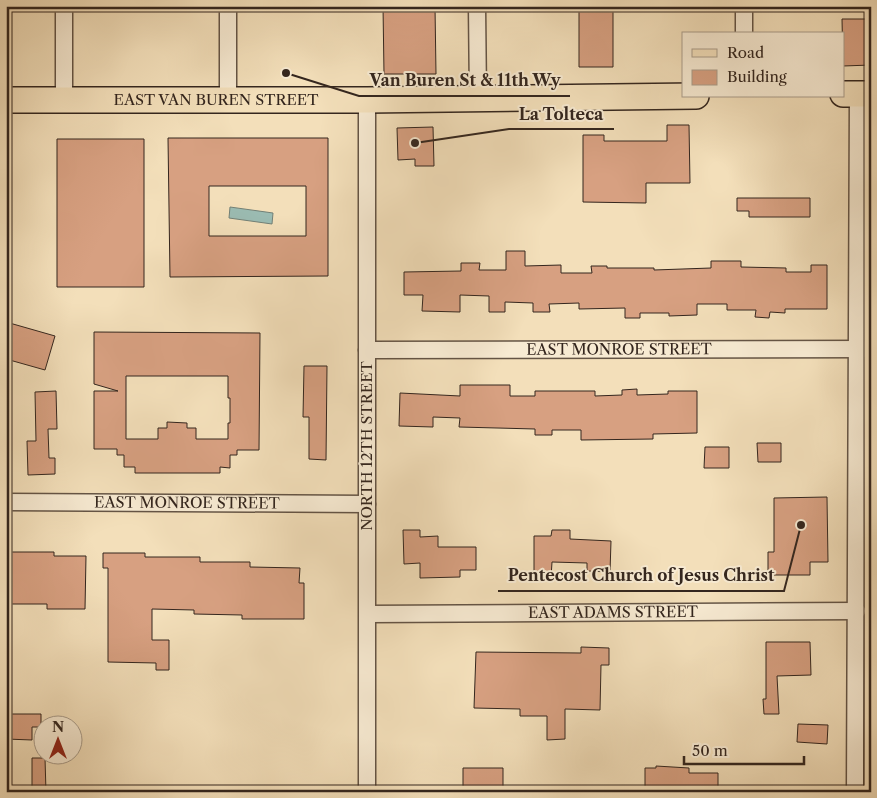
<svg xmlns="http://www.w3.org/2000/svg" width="877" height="798" viewBox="0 0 877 798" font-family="'Libre Caslon Text',serif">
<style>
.water{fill:#9bbcb3;stroke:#728077}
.building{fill:#d7a081;stroke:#34261e;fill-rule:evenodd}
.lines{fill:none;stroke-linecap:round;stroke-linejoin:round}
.street-casing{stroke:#645445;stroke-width:19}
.primary-casing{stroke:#34261e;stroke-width:28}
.street{stroke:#f7ead2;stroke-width:16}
.primary{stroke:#f3dfba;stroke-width:25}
.labels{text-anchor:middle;stroke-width:4;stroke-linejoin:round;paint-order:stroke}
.street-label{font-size:15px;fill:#34261e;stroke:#f7ead2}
.leader{fill:none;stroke:#34261e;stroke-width:2}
.callout-dot{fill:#34261e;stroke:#f7ead2;stroke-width:2}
.callout-label{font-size:16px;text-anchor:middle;font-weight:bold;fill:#34261e;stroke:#f7ead2;stroke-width:4;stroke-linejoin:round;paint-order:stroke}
</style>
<rect width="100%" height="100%" fill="#f3dfba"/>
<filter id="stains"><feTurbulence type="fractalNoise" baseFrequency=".004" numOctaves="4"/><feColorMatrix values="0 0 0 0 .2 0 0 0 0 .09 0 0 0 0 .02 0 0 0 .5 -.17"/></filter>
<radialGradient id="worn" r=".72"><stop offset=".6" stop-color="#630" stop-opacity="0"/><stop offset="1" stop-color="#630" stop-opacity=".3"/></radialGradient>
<!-- water -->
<path class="water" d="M230,207L273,213L272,224L229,218Z"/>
<!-- building -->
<path class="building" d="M383,6L435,7L436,74H384Z
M579,9H613V67H579Z
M842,19H871V65L843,66Z
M667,125H689L690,183H646V203L583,202V135H604V141H667Z
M433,127L434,166H415V159L398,160L397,128Z
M168,138H328V276L170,277ZM209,186H306V236H209Z
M57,139H144V287H57Z
M737,198H810V217H749V211H737Z
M506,251H525V266L561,265V273H592L591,266H607V268H654V270L711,268V261H741V267L786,268V272H811V265H827V309H785V313L770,312L769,318L755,317L756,310H727V304H697V315L669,316V313H640V318H625V308L579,309V303L549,304L550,312H533V303L505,302V312H489V296L460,295V312L422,311L423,295H404V272L461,271V263H480L479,270H506Z
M6,322L55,336L45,370L6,359Z
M94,332L260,333L259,450H237V455H230V468L220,467V473H135V467H124V455H117V449H94V391H118L94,384ZM126,376H228V398H230V423H228V439H196V428H187V423L167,422V428H158V439H126Z
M304,366H327L326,460L309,459V417H303Z
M460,385H510V396H535V391H595V396L622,395V390L637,389V395L668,394V391H697V433L653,434V439L581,440V430H552V435H535V429L459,427L460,418L433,417V427L399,426L400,393L460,396Z
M56,391L57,429H48L49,458H55V474L28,475L27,441H36L35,392Z
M757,443H781V462H758Z
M705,447H729V468H704Z
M827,497L828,562H810V575H768V552H774V498Z
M403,530H420V537L438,536V547H476V570H460V577L420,578V563L404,564Z
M552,530H570V539L611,541L610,572L587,571V563L552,562L551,578L534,577V536H551Z
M6,552H54V556H86L85,609H47V604H6Z
M103,553H145V557H200V562H250V567L300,568L299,583H304V619H242V615L194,614V610L152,609V640H169V670H156V663L108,662V568H103Z
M766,642H810L811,675L777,676L779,714H764L763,699H766Z
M581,647L609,648V665H601L600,710L565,709V739L547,740V716H520V709L474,708L476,652L581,653Z
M6,714H41V727H32V740L6,739Z
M798,724L828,725L827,744L797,742Z
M32,758H45L46,792H32Z
M656,766L689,768V773H718V792H645V768H656Z
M463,768H503V792H463Z"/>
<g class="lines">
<defs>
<g id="street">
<path d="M477,6L478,99"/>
<path d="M744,6V34"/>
<path d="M64,100V6"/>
<path d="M367,100V792"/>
<path d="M228,101V6"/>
<path id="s1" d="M367,350L871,349"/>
<path id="s2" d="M6,502L367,504"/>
<path id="s3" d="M368,614L857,611"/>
<path d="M855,792L858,94"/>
</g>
<g id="primary">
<path d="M843,94H871"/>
<path id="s4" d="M6,100H367L696,96"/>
</g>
</defs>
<!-- street casing -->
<use href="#street" class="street-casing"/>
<!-- primary casing -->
<use href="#primary" class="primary-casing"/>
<!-- street -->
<use href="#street" class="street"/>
<!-- primary -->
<use href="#primary" class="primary"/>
</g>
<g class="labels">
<!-- street labels -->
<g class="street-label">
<text dy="5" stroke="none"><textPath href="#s4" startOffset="210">EAST VAN BUREN STREET</textPath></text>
<text dy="5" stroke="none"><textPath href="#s1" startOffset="252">EAST MONROE STREET</textPath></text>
<text transform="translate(367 446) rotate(-90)" y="5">NORTH 12TH STREET</text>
<text dy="5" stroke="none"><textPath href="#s2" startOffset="181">EAST MONROE STREET</textPath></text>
<text dy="5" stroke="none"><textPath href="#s3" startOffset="245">EAST ADAMS STREET</textPath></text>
</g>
</g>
<!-- callouts -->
<path class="leader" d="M286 73L359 96H570M415 143L509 129H614M801 525L784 591H498"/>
<g class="callout-dot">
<circle cx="286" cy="73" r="5"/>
<circle cx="415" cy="143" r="5"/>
<circle cx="801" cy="525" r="5"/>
</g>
<g class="callout-label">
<text x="465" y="86">Van Buren St &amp; 11th Wy</text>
<text x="561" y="120">La Tolteca</text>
<text x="641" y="581">Pentecost Church of Jesus Christ</text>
</g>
<!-- margin -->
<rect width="877" height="798" fill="none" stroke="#f3dfba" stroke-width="25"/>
<rect x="8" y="8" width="862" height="783" fill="none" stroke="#34261e" stroke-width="2.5"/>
<rect x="12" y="12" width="852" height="773" fill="none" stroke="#34261e"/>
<!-- legend -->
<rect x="682" y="32" width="162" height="65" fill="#f7ead2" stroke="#a99c8a"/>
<rect x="692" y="49" width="25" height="8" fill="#f3dfba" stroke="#a99c8a"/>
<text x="727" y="58" font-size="15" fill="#34261e">Road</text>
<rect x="692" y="70" width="25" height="15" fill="#d7a081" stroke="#a99c8a"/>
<text x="727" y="82" font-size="15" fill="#34261e">Building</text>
<!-- north arrow -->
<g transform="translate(58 740)"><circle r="24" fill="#f7ead2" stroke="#a99c8a"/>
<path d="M0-4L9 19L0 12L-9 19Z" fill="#8f2418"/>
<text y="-8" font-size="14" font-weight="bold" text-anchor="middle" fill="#34261e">N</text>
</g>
<!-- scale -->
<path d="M684 756v8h120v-8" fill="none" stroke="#34261e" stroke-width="2.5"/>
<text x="692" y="756" font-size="15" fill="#34261e" stroke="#f7ead2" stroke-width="4" paint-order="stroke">50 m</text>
<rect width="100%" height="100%" filter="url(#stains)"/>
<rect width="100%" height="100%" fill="url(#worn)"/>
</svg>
